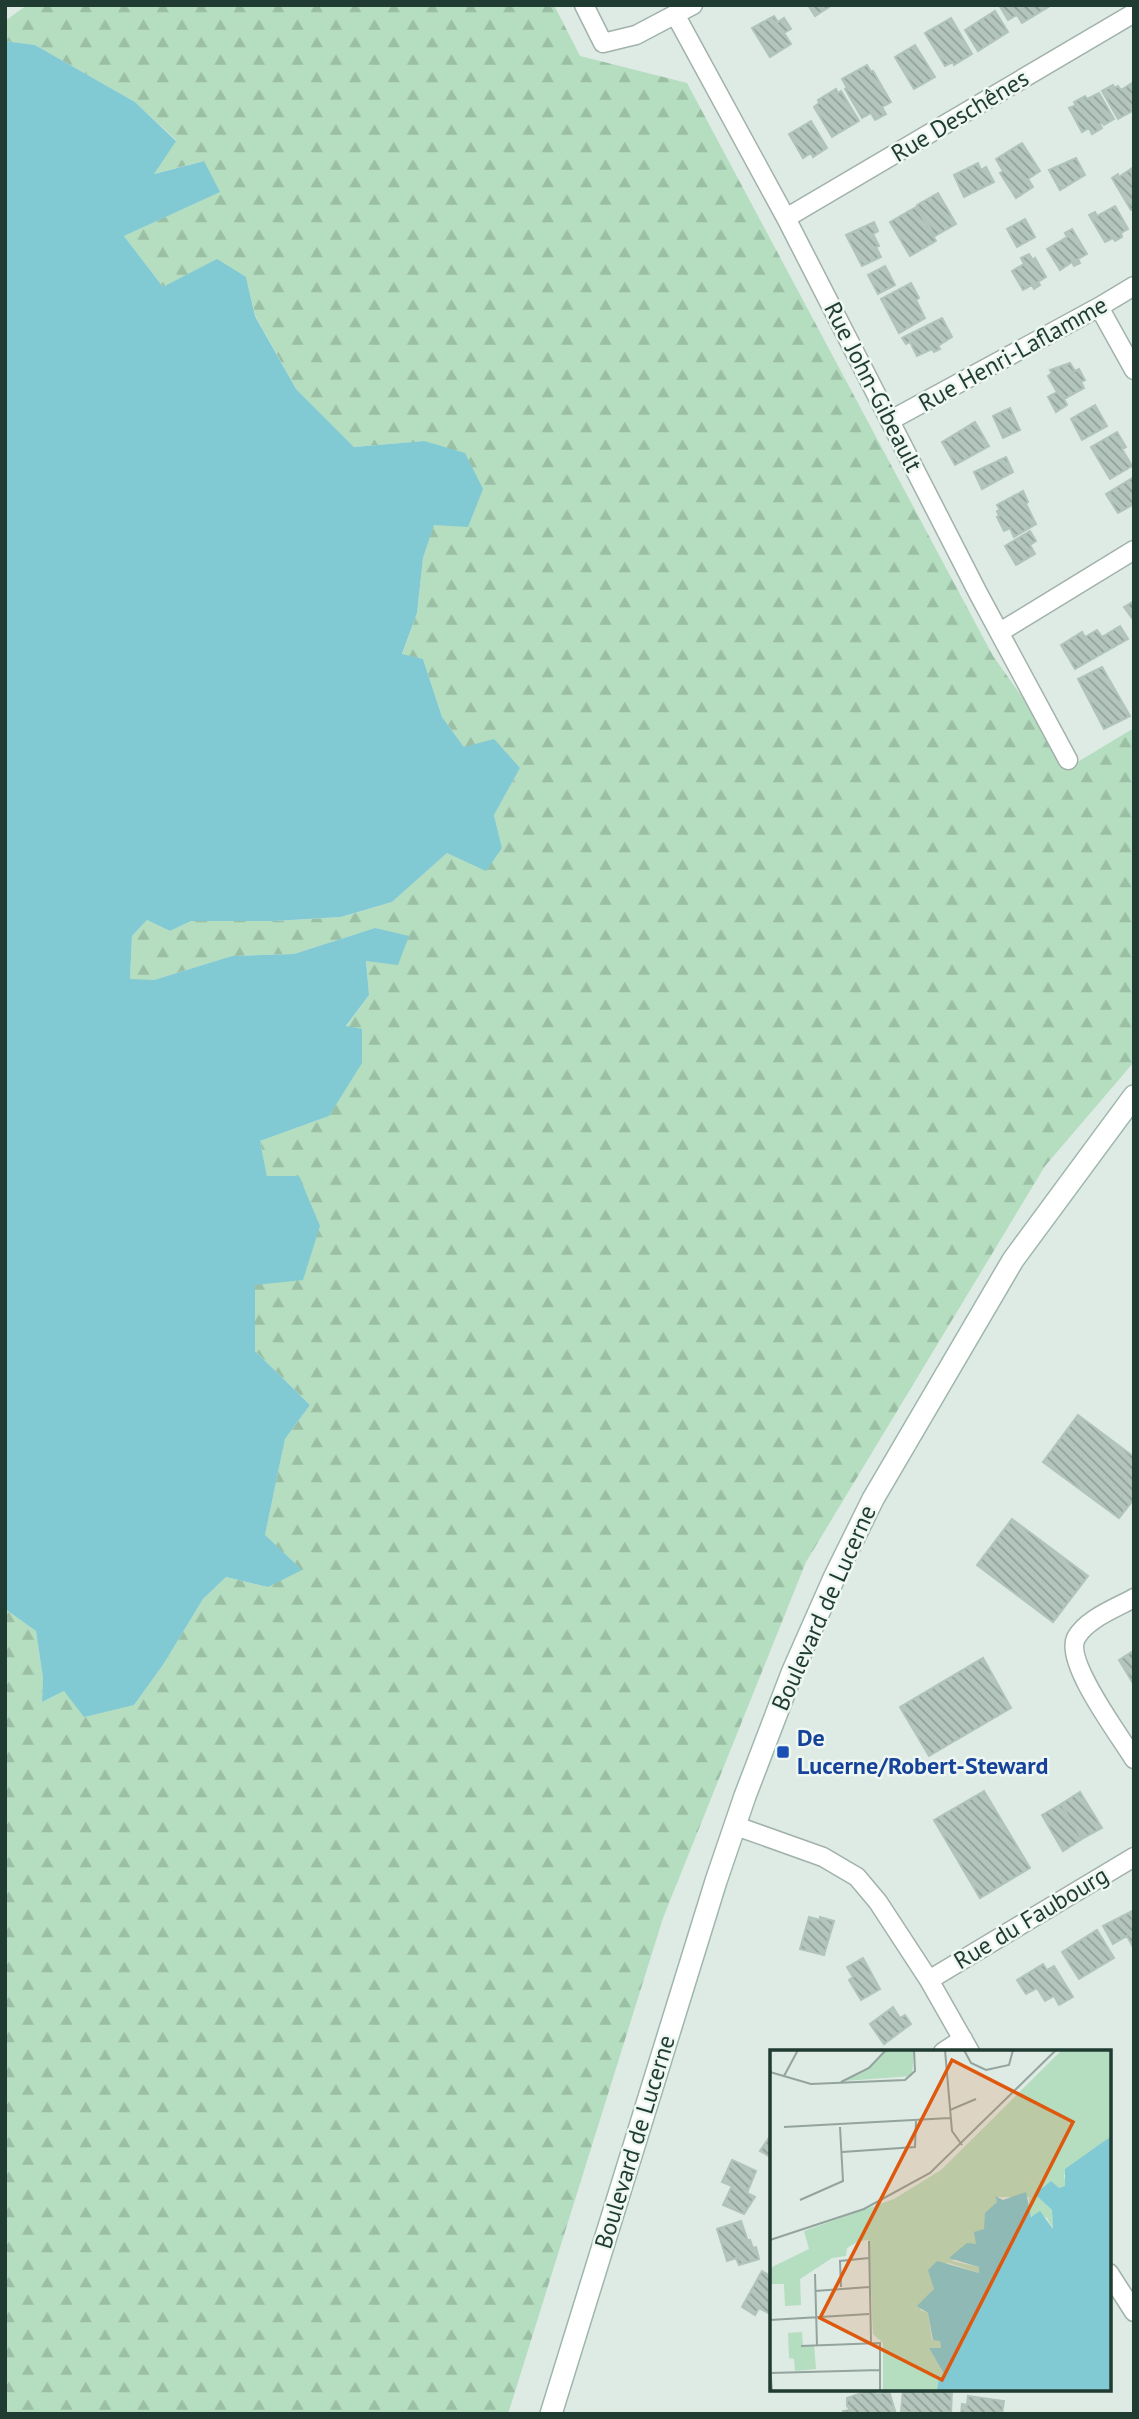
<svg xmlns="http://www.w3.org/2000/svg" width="1139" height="2419" viewBox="0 0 1139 2419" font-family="'PT Sans',sans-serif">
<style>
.forest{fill:url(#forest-firs)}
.water{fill:#82cad3}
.building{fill:url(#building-back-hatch);stroke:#b0c4bb;stroke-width:2}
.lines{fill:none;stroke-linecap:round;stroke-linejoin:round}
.minor-casing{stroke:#a1b2ab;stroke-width:21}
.secondary-casing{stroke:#9db7ac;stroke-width:24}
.minor{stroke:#fff;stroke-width:18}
.secondary{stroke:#fff;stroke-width:21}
.transit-dot{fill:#1a4fb4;stroke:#eef7f2;stroke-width:2.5}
.labels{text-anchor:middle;stroke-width:5;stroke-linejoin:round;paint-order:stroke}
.street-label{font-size:24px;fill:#1f3b32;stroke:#eef7f2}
.transit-label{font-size:24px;font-weight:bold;fill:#164399;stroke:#eef7f2;text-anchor:start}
.inset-road{fill:none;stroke:#92a49d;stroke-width:2}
.view{fill:#de580e;fill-opacity:0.15;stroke:#de580e;stroke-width:3.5}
.inset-edge{fill:none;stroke:#1f3b32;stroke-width:3.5}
</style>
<defs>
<pattern id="forest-firs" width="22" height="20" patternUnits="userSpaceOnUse" patternTransform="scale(1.75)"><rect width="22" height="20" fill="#b5ddbf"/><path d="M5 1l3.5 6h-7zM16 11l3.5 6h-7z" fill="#9bbfa5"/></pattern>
<pattern id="building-back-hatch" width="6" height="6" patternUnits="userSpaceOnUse" patternTransform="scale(1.75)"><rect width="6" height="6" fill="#b3c5bd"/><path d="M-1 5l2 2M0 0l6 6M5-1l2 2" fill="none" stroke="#91a19a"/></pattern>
</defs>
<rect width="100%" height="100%" fill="#deeae4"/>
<!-- forest -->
<path class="forest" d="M27,5H554L580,56L687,83L993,656L1071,766L1134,728V1062L1045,1166L806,1562L663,1918L508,2414H5V1609L36,1631L43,1678L42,1702L64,1691L134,1705L163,1665L203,1599L226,1577L268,1587L265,1535L285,1439L310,1405L255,1351V1285L267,1176L260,1141L329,1116L346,1027L369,995L366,960L375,928L294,954L232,956L154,980H130L132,936L147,920L170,931L191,921H275L342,917L392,902L447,853L502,848L494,815L520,768L464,747L442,717L423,659L402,655L417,613L423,558L434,524L424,441L354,447L296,389L255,315L246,277L163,287L124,236L219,192L203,161L153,174L176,140L135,102L35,45L5,41V21Z"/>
<!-- water -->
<path class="water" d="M5,41L35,45L135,102L176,141L154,174L204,161L220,192L124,236L163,287L217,259L246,277L255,316L296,389L354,447L424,441L465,453L483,489L468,527L434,525L423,558L417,613L402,654L423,659L442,717L464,747L494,739L520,768L494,815L502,848L486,871L447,853L392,902L341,917L275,921H191L170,931L147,920L132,936L130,979L154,980L232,956L294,954L375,928L409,936L398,965L366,961L369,995L346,1026L362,1029V1063L329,1116L260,1141L267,1176H299L320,1226L303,1280L255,1285V1351L310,1405L285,1439L265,1535L302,1570L268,1587L226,1577L203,1599L163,1665L134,1705L84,1717L64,1691L42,1702L43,1678L36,1631L5,1609Z"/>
<!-- building -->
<path class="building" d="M808,5H832L815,16Z
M999,5H1050V6L1022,23L1017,15L1008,20Z
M995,11L1008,32L978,51L965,30Z
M774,16L778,22L784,18L791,29L784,33L791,44L770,57L752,28Z
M951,18L972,54L954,65L953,62L945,66L925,33Z
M915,45L935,77L914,89L895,57Z
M867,65L871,72L873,71L891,102L882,107L886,114L875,120L871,113L862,118L845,89L847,88L842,79Z
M1132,83L1134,110L1118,119L1102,91L1113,85L1114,88L1118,86L1121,90Z
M836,89L838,93L841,91L859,121L832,137L814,107L819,103L818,100Z
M1099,93L1114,119L1104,125L1102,122L1100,124L1102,128L1092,134L1089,128L1082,132L1069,108L1076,105L1074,102L1085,96L1087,99Z
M811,121L827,148L813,157L811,153L803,158L789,134Z
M1022,143L1040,171L1028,179L1033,187L1016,198L1000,173L1003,171L996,159Z
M1076,158L1085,175L1060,190L1049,170Z
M978,163L981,170L986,167L994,182L964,197L954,175Z
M1132,168L1134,209L1131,210L1112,178L1118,174L1119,177Z
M938,193L956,224L935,236L917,205Z
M1115,206L1128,229L1121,233L1122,237L1115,241L1113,238L1105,242L1089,215L1095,212L1097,216Z
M916,207L936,241L910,256L890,222Z
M1025,219L1035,237L1017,247L1007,229Z
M874,222L878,231L873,234L879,246L876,247L881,257L862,266L846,235Z
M1072,229L1087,254L1078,259L1080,263L1074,266L1072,262L1060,270L1047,249L1067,237L1065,233Z
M1029,254L1033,260L1035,258L1046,277L1038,282L1040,285L1034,289L1032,285L1023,290L1012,271L1024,264L1021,258Z
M885,266L895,285L878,294L868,275Z
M911,283L919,298L916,300L925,318L899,333L881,299Z
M942,318L952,337L938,346L940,349L934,352L932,349L917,356L910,342L906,344L902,338Z
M1070,363L1075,371L1079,369L1085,380L1081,382L1084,388L1064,399L1067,405L1056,412L1048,397L1057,392L1048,376L1052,373L1050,370Z
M1095,405L1107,426L1082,440L1071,419Z
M1010,408L1020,430L1003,438L993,416Z
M975,422L989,446L955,465L942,442Z
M1117,432L1126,447L1122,449L1132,466L1110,479L1091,447Z
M1006,457L1013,472L982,489L974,472Z
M1134,477V504L1118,513L1106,494Z
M1023,491L1028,502L1026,504L1036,524L1014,537L1010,528L1004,531L997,517L999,516L997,511L1000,510L997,505Z
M1030,531L1036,541L1030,545L1035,554L1016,565L1005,546Z
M1134,601V621L1124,607Z
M1120,626L1128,639L1075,669L1061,645L1082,632L1085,637L1097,630L1102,637Z
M1102,667L1130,716L1104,729L1078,679Z
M1078,1415L1134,1457V1499L1119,1518L1043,1462Z
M1012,1519L1088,1576L1053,1622L977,1565Z
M1133,1651L1134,1652V1685L1119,1660Z
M983,1658L1011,1708L929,1756L900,1707Z
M984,1791L1030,1868L980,1898L934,1820Z
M1080,1792L1102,1828L1082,1839L1061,1804Z
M1061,1804L1082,1839L1063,1851L1042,1815Z
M1132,1911L1134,1949L1127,1936L1113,1944L1103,1926Z
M809,1917L820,1920V1917L834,1921L824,1955L800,1949Z
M1097,1930L1114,1958L1079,1979L1062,1952Z
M863,1958L880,1989L861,2000L849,1980L853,1977L847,1967Z
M1043,1964L1047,1970L1054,1966L1073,1997L1059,2005L1054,1996L1045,2001L1037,1988L1026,1994L1017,1980Z
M893,2007L900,2018L905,2015L911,2024L884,2044L870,2024Z
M772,2133V2158L760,2151Z
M732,2160L756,2171L747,2193L755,2197L744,2214L723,2205L732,2186L722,2182Z
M741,2221L748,2241L750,2240L753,2248L756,2247L759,2259L739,2265L736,2258L727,2261L717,2229Z
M762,2271L772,2277V2315L759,2308L755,2315L742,2307Z
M874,2389L876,2395L889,2391L896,2414H844L843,2411L850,2410L847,2406V2398Z
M903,2389H952L951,2414L901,2412Z
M968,2396L1004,2401L1002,2414H961L962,2404L967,2405Z"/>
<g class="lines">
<defs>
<path id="minor" d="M584,5L603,43L636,35L693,5
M676,16L786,218L978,593L1068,760
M786,218L1134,13
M1099,307L1134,370
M891,420L1099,307L1134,286
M1000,632L1134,550
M1134,1598C1116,1608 1086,1619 1076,1638C1064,1662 1120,1736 1134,1759
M736,1826L823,1857L857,1877L878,1902L929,1980L970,2052
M929,1980L1134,1857
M943,2052L963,2039
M1109,2273L1134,2312"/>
<path id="secondary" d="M551,2414L716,1881L745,1796L792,1673L834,1578L873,1499L1013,1260L1134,1096"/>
</defs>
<!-- minor casing -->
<use href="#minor" class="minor-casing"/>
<!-- secondary casing -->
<use href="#secondary" class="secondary-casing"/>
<!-- minor -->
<use href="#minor" class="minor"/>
<!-- secondary -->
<use href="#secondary" class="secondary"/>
</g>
<!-- markers -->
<rect class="transit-dot" x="776" y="1745" width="14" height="14" rx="3.5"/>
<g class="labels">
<!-- street labels -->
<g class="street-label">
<text transform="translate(960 116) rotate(-31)" y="8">Rue Deschênes</text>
<text transform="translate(1013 354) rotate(-29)" y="8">Rue Henri-Laflamme</text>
<text transform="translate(873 387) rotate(63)" y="8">Rue John-Gibeault</text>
<text transform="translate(824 1608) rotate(-66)" y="8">Boulevard de Lucerne</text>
<text transform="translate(1031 1918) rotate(-31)" y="8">Rue du Faubourg</text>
<text transform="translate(635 2142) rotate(-73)" y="8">Boulevard de Lucerne</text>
</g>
<!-- transit labels -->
<g class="transit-label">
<text x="797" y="1746">De<tspan x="797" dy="28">Lucerne/Robert-Steward</tspan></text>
</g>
</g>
<!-- overview -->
<g transform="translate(770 2050)">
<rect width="341" height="341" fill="#deeae4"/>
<path d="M116,0H144L142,26L74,31L93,22ZM32,282L33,296L44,295L46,319L25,321L24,309L19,308L18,283Z" fill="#b5ddbf"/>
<path d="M292,0H341L340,87L294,125L296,136L268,146L282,160L283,179L277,168L267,164L263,168L259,163V147H225L227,152L206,194L182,211L209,217V223L179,213L170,215L163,225L164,238L150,260L158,263L162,290H170L171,298H159L175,327L167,341H113V293L103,284L99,190L89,191L77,198L76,206L62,208L30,229L31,255L15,256L14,234H0V218L39,199L34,181L124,149L171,120Z" fill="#b5ddbf"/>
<path d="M115,8H119L131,22L118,27L103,22Z" fill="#b5ddbf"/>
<path d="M341,77V341H167L169,328L175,326L159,298H171L170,291L163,290L158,263L147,256L164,239L158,220L167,211L209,223V217L179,208L197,193L206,194L204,182L214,179L215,163L227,152L225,146L233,150L256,142L261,167L270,161L283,179L282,160L267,146L270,140L281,131L289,138L295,136V119L340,87Z" fill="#82cad3"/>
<path class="inset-road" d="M175,0L182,81L192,95M194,0L201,13L216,20L239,15L243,0M0,22L41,34L135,30L145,21L144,0M14,26L28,0M71,32L99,18L116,0M180,60L206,49M14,77L180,68M72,102L145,97L146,71M30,150L73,131L70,77M0,190L94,159L160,123L286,0M99,191L101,292M45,224L47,295M71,237L70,211L99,208M45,241L99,237M0,270L99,264M31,296L110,293V341M0,317L2,341M0,323L110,320"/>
<path class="view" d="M182,10L303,72L172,330L50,268Z"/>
<rect width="341" height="341" class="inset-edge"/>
</g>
<!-- border -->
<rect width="1139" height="2419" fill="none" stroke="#1f3b32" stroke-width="14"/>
</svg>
